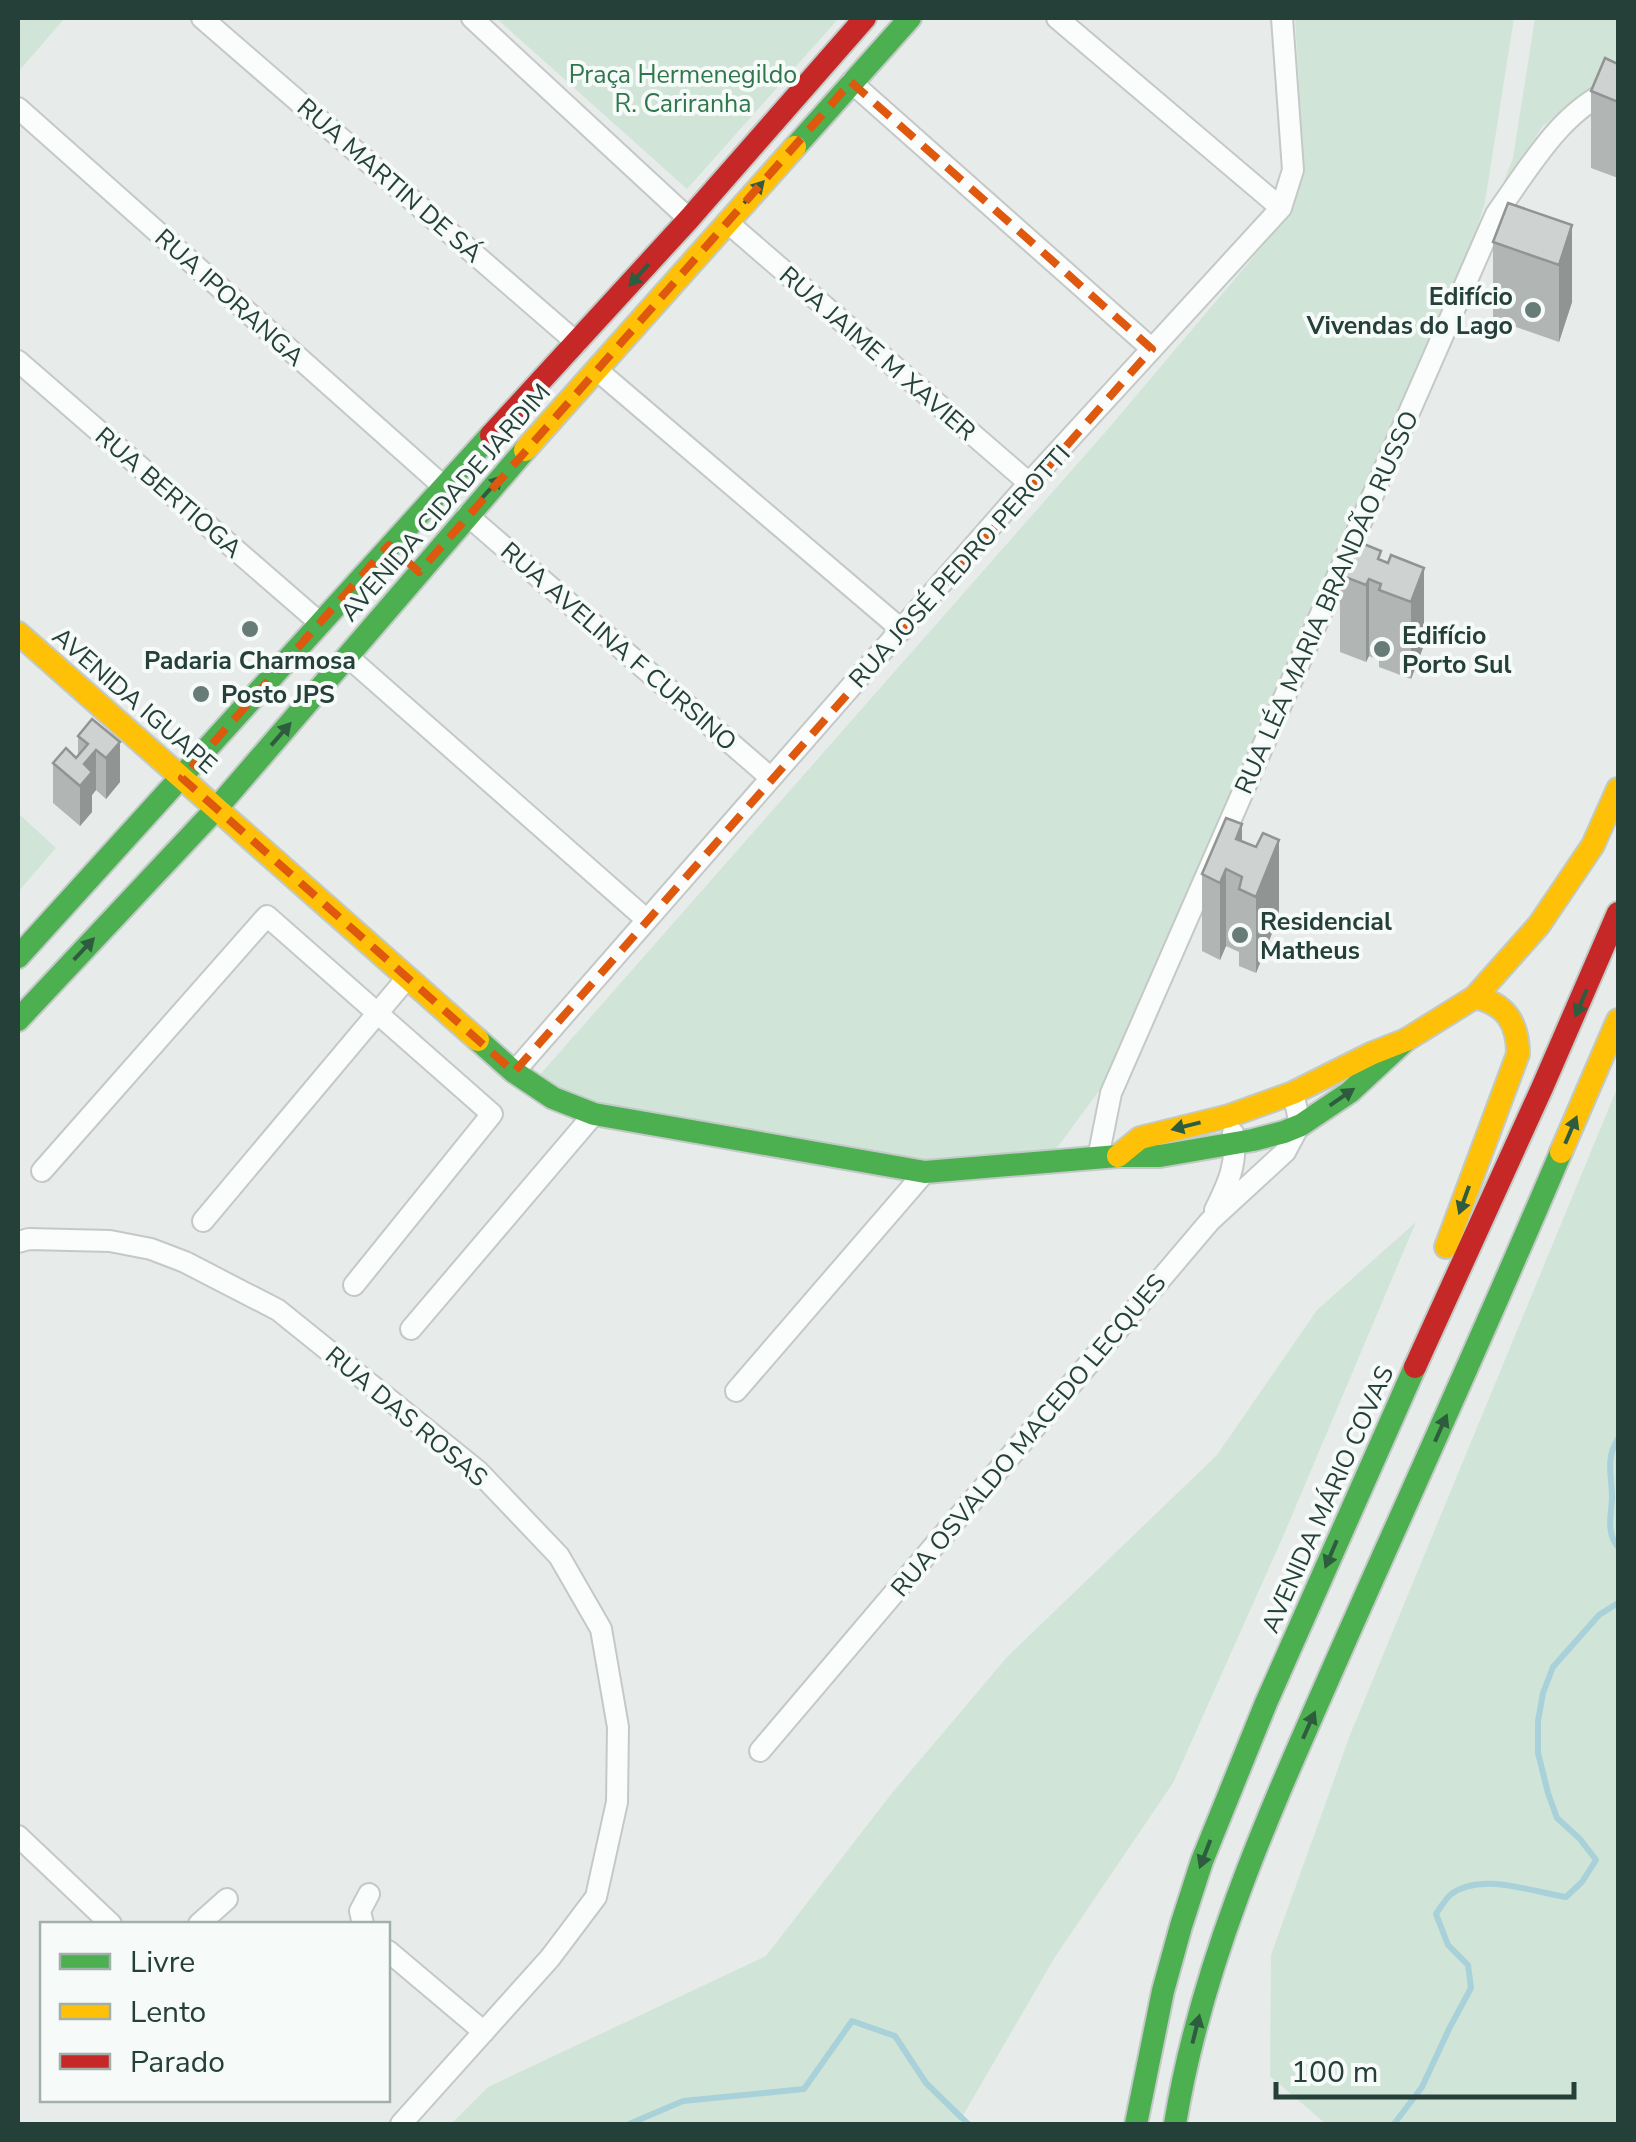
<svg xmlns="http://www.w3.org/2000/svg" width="1636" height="2142" viewBox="0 0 1636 2142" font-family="'Nunito Sans',sans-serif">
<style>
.green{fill:#d0e5d7}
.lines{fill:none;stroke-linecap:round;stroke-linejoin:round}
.stream{stroke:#a9d1d9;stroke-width:6}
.street-casing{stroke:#c4c9c7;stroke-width:24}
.fast-casing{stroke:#c2cac7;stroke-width:26}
.slow-casing{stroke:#c2cac7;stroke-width:26}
.jam-casing{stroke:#c2cac7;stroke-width:26}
.street{stroke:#fbfcfc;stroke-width:20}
.fast{stroke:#4caf50;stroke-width:22}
.slow{stroke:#ffc107;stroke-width:22}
.jam{stroke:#c62828;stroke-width:22}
.wall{fill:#b1b5b4}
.shaded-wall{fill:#909492}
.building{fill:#ced3d1;stroke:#909492;stroke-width:2.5}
.oneway{fill:#2e5c3f}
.marked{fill:none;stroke:#de580e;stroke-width:8;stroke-dasharray:20 12;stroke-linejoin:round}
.poi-dot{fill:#687c77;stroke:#f6faf8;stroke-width:4}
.labels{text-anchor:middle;stroke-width:8;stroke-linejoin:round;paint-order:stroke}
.park-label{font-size:25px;fill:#2e774d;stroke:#f6faf8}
.street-label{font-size:25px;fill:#244039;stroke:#f6faf8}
.poi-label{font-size:25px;font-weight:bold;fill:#244039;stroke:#f6faf8;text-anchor:start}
</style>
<rect width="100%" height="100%" fill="#e7ecea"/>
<!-- green -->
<path class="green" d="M22,18H65L18,72V22Z
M496,18H839L687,189Z
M1295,18H1514L1485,202L1475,235L1102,1087L1051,1156L928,1162L601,1104L537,1078L1108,429L1293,210L1304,170Z
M1535,18H1618V75L1588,91L1543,126L1502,186L1513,158Z
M18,813L56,848L18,892Z
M1618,1086V2124H1326L1270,2076L1271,1955L1350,1735Z
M1416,1222L1285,1532L1173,1783L1055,1957L958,2124H451L488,2087L766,1956L892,1793L1008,1656L1217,1455L1317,1310Z"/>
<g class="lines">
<!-- stream -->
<path class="stream" d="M1618,1439C1605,1458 1612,1477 1612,1498C1611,1515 1606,1533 1618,1547
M629,2124L683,2101L804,2089L852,2021L895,2036L926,2083L968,2124
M1394,2124L1422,2087L1450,2027L1471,1988L1468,1965L1448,1945L1436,1914C1440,1908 1445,1900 1450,1895C1480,1871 1532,1892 1566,1897L1582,1882L1596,1860L1580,1839L1557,1818L1548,1793L1538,1753V1721L1543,1693L1553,1667L1599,1615L1618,1603"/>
<defs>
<path id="street" d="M202,18L577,343
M472,18L689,219
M1057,18L1281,208
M851,82L1152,349
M18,108L443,486
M727,222L1029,483
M18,361L320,623
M597,370L902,630
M467,515L771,778
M347,656L647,920
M514,1072L1029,483L1281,208L1293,170L1282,18
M1098,1158L1111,1093L1496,214C1530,167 1562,108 1618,87
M42,1171L267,916L492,1114L354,1285
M1215,1210C1228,1184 1238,1163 1233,1133
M203,1221L407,978
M18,1242L29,1239L110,1241L151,1249L185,1262L278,1310L478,1471L559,1556L601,1629L618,1727L617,1802L596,1897L550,1958L401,2124
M411,1329L594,1114
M736,1391L925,1172
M760,1751L1210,1221L1285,1152L1300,1124L1293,1093
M18,1836L111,1924
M199,1924L227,1899
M363,1924L360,1911L369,1894
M388,1951L484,2032"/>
<path id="fast" d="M795,147L910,18
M18,957L491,435
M18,1020L217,808L525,450
M478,1040L514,1072L553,1098L594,1114L925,1172L1118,1156H1160L1253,1140L1284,1132L1301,1125L1350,1092L1406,1040
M1136,2124L1163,1991L1181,1926L1202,1861L1266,1703L1415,1367
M1175,2124C1203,1953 1277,1796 1346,1639C1418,1477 1492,1315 1561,1152"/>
<path id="slow" d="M525,450L795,147
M18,633L478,1040
M1561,1152L1618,1020
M1118,1156L1140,1138L1229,1116L1293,1093L1373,1053L1406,1040L1475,997L1539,925L1593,845L1618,789
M1446,1247L1518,1054C1518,1023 1506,1004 1475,997"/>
<path id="jam" d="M491,435L689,219L865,18
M1415,1367L1542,1088L1618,913"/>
</defs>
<!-- street casing -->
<use href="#street" class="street-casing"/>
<!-- fast casing -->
<use href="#fast" class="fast-casing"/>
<!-- slow casing -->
<use href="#slow" class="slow-casing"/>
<!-- jam casing -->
<use href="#jam" class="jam-casing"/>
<!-- street -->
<use href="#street" class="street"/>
<!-- fast -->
<use href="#fast" class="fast"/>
<!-- slow -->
<use href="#slow" class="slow"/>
<!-- jam -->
<use href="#jam" class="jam"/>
</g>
<!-- wall -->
<path class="wall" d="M1618,64V178L1591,168V91Z
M1572,225V302L1559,342L1493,319V242Z
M1388,563L1424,568V645L1411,679L1379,667V660L1369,656L1366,662L1340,652V575Z
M92,719L120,782L106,799L96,790L92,795V812L80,826L53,803V763L76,758L78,756V736Z
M1242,841L1279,916L1256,973L1239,966V952L1226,946L1220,960L1202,951V874Z"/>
<!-- shaded-wall -->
<path class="shaded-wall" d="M1572,225V302L1559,342V265Z
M1424,568V645L1411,679V602Z
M1369,579V656L1366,662V585Z
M120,742V782L106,799V758Z
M96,750V790L92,795V812L80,826V786L84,764Z
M1242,824V876L1236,839Z
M1279,840V916L1256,973V897Z
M1226,869V946L1220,960V883Z"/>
<!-- building -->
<path class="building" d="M1605,58L1618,64V102L1591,91Z
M1508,203L1572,225L1559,265L1493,242Z
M1354,540L1381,551L1378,559L1388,563L1391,555L1424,568L1411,602L1379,590L1381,584L1369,579L1366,585L1340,575Z
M92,719L120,742L106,758L96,750L84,764L92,772L80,786L53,763L66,748L76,758L88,744L78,736Z
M1226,818L1242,824L1236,839L1256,847L1263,833L1279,840L1256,897L1239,889L1242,877L1226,869L1220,883L1202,874Z"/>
<!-- one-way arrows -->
<defs><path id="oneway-solid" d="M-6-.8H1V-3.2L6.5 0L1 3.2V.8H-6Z" transform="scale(2.5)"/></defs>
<g class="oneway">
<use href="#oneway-solid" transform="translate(754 192) rotate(-48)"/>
<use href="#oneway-solid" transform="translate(639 275) rotate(132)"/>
<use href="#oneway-solid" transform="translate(492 487) rotate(-48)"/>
<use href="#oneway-solid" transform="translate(281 734) rotate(-49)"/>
<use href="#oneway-solid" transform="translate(84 949) rotate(-47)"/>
<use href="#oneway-solid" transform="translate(1581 1003) rotate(113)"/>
<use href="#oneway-solid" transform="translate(1342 1097) rotate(-35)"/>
<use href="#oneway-solid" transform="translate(1186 1126) rotate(166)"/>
<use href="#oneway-solid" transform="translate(1571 1130) rotate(-67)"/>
<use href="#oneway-solid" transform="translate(1464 1200) rotate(110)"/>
<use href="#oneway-solid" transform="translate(1441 1428) rotate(-66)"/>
<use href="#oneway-solid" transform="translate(1331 1554) rotate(113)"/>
<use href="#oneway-solid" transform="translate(1309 1725) rotate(-66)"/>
<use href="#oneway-solid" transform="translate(1205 1854) rotate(111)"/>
<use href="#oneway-solid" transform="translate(1196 2029) rotate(-76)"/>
</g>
<!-- marked area -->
<path class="marked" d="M851,82L1152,349L514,1072L182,778L389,545L419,572Z"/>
<!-- markers -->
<g class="poi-dot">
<circle cx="1533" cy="310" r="10"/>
<circle cx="250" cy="629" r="10"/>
<circle cx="1382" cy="649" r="10"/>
<circle cx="201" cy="694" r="10"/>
<circle cx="1240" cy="935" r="10"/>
</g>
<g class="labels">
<!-- park labels -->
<g class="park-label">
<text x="683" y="83">Praça Hermenegildo<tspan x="683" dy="29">R. Cariranha</tspan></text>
</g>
<!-- street labels -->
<g class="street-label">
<text transform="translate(390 180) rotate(41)" y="9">RUA MARTIN DE SÁ</text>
<text transform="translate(230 297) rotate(42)" y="9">RUA IPORANGA</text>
<text transform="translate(878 353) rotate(41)" y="9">RUA JAIME M XAVIER</text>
<text transform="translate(169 492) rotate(41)" y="9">RUA BERTIOGA</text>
<text transform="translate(445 502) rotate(-49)" y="9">AVENIDA CIDADE JARDIM</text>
<text transform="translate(959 566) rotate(-48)" y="9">RUA JOSÉ PEDRO PEROTTI</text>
<text transform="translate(1326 602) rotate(-66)" y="9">RUA LÉA MARIA BRANDÃO RUSSO</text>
<text transform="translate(619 646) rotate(41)" y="9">RUA AVELINA F CURSINO</text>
<text transform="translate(135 700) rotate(41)" y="9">AVENIDA IGUAPE</text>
<text transform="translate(407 1416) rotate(40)" y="9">RUA DAS ROSAS</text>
<text transform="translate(1028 1435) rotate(-50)" y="9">RUA OSVALDO MACEDO LECQUES</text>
<text transform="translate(1327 1499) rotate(-66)" y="9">AVENIDA MÁRIO COVAS</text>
</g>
<!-- poi labels -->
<g class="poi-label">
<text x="1513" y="305" text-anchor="end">Edifício<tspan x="1513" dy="29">Vivendas do Lago</tspan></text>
<text x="1402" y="644">Edifício<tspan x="1402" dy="29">Porto Sul</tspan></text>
<text x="250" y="669" text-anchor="middle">Padaria Charmosa</text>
<text x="221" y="703">Posto JPS</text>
<text x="1260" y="930">Residencial<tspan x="1260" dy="29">Matheus</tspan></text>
</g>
</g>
<!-- border -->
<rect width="1636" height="2142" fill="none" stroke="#244039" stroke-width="40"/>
<!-- legend -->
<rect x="40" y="1922" width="350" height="180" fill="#f6faf8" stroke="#a2b0ac" stroke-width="2.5"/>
<rect x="60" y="1954" width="50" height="15" fill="#4caf50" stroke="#a2b0ac" stroke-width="2.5"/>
<text x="130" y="1972" font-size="30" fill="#244039">Livre</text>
<rect x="60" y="2004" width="50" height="15" fill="#ffc107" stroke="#a2b0ac" stroke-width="2.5"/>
<text x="130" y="2022" font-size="30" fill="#244039">Lento</text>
<rect x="60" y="2054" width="50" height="15" fill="#c62828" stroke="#a2b0ac" stroke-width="2.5"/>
<text x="130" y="2072" font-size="30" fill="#244039">Parado</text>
<!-- scale -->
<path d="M1276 2082v15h298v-15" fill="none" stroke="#244039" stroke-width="5"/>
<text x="1291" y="2082" font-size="30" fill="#244039" stroke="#f6faf8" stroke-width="8" paint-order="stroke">100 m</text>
</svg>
